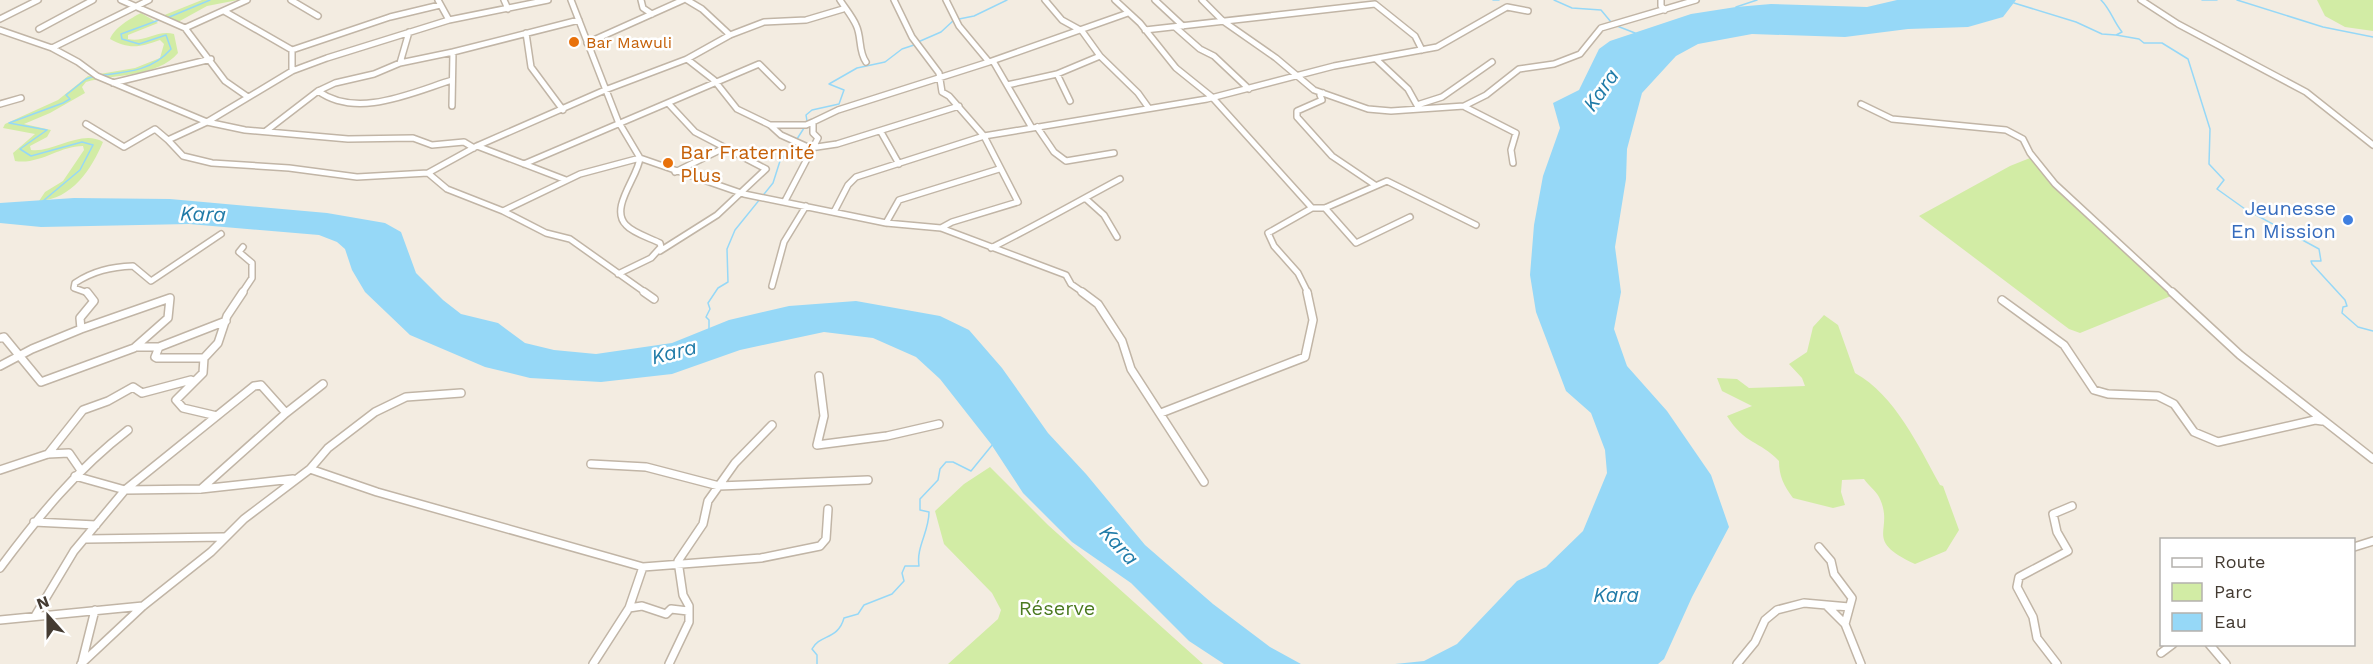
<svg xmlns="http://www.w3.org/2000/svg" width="2373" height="664" viewBox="0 0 2373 664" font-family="'Work Sans',sans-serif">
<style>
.green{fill:#d2eca5}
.water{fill:#96d8f7}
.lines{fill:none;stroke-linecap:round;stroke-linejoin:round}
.stream{stroke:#96d8f7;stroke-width:1.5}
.street-far1-casing{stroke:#c1b5a6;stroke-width:8}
.street-casing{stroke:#c1b5a6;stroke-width:10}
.street-far1{stroke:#fff;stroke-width:5}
.street{stroke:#fff;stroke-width:7}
.food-dot{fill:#e8710a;stroke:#fff;stroke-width:2}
.shop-dot{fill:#3f7fe0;stroke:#fff;stroke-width:2}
.labels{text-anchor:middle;stroke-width:5;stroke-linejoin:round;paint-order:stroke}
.far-food-label{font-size:16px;fill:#c56008;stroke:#fff;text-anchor:start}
.food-label{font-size:20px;fill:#c56008;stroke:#fff;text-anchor:start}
.shop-label{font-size:20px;fill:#366cbe;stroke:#fff;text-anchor:end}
.park-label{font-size:20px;fill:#4b7a20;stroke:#fff}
.water-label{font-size:21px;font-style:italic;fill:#207ba8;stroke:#fff}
</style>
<rect width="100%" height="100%" fill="#f3ece1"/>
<!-- green -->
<path class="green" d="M202,0H238L207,6L178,22L162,16Z
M2317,0H2373V31L2345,27L2325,16Z
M141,13L158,23L128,35V39C144,43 158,29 174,34L178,53C158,77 114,74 86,82L82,87L85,93L50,113L24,124L51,130L47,137L30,146L31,150C54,153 81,129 103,142C91,170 72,199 39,201L45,192L63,181L84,150L83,146C59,146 40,165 15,161L13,153L35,134L3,128L5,124L58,100L88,76L135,68L160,58L164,44L160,40C141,47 129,50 110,39C114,28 131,18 141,13Z
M2030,158L2172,292L2171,296L2080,333L2069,329L1919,216L2010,166Z
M1824,315L1838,325L1855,373C1895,395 1919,447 1940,485L1943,486L1959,530L1946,551L1915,564C1861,539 1896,531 1879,497C1876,491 1868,485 1864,479L1842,480L1841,492L1845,505L1833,508L1793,498C1784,486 1779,476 1779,461C1759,440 1745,445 1727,416L1752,406L1722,391L1717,378L1737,379L1749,388L1805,386L1802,378L1789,364L1807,352L1813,327Z
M990,467L1048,525L1203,664H948L998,619L1001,610L992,593L944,544L935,511L964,484Z"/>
<!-- water -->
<path class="water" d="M1897,0H2016L2003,17L1968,27L1908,29L1845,37L1752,34L1698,44L1676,56L1642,93L1627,149L1626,179L1615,247L1621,292L1614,329L1627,366L1667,411L1711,475L1729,527L1692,597L1664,659L1658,664H1395L1424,661L1457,644L1517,581L1546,567L1583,531L1607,473L1605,450L1591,413L1566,391L1536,312L1530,275L1534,225L1543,176L1560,128L1553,103L1579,90L1599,49L1610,41L1691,14L1736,7L1771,4L1867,7Z
M74,198L170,199L327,213L385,223L401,232L416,273L443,300L461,314L498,323L525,343L554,350L596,354L672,343L729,320L789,306L856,301L940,316L969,330L1002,368L1048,433L1086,474L1145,545L1213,604L1270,647L1301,664H1224L1189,641L1131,583L1072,542L1023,493L991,444L940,379L916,357L873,338L824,332L740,350L672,374L601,382L530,378L485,367L410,335L365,292L352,270L345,249L337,242L319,235L189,224L41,227L0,223V203Z"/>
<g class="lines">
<!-- stream -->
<path class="stream" d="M1493,0H1499
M1554,0L1572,8L1601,10L1611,22
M2202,0H2217
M2237,0L2323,27L2373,37
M2014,3L2076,22L2102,34L2116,35L2122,32C2113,21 2111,10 2101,0
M1736,7L1757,0
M167,18L210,0
M959,19L974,16L1007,0
M1617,26L1635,33
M2116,35L2139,39L2144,43H2162L2188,59L2210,129L2209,164L2224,180L2217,189L2245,209L2319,249L2321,261H2311L2312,264L2345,300L2347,306L2343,307L2342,313L2358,327L2373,331
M918,42L941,32L954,20
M103,75C129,72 153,70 171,49L166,35L139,44L122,39L121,34L159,20
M807,121L806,115L812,110L839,104L844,90L829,84L857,68L885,62L902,49L914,45
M797,139L804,128
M43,201L80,170L93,145L82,142L31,156L20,149L47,130L9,123L63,103L70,99L66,95L86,79L95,76
M709,329V320L706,317L710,309L708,303L718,288L728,282L727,249L735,230L773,183L780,161L795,143
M817,664V655L812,649C820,634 838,640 844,618L858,614L864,605L892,594L904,581L902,573L905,566H919C916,547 929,532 929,512L920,510V499L938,480L940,469L946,462H953L971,471L993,444"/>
<defs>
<path id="street-far1" d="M121,0L185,28L225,81L248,97
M291,0L318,16
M438,0L449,20
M504,0L508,9
M571,0L618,121L640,158C638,177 609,208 626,225C633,233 650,238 660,243L661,247L651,258L618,274
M641,0L643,8L652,14
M687,0L702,9L730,35
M840,0C845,8 852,16 856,25C862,37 858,51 866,62
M894,0L912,37L939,73L942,92L949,96L984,136L1018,202L952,222L941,228
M946,0L959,26L989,62
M1115,0L1140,23L1176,68L1212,97L1312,208H1325L1387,181L1476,225
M1155,0L1183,26
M1202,0L1223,21L1276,58L1314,90L1368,109L1391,111L1464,106L1486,95L1519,69L1554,64L1580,54L1601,28L1696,0
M1661,0V6L1665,10
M2141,0L2178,24L2306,92L2373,145
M843,9L806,20L764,22L730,35L687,59L605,90L477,146L428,173L447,189L503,211L580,174L640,158L744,194L886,223L941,228L1066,275L1071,284L1084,293
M224,11L292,50L390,17L440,5
M0,19L38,0
M1175,27L1200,49L1214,56L1249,89
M185,28L247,0
M39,29L93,0
M0,30L52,48L78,62L97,76L207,122
M1145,30L1375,4L1415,36L1422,50
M526,33L531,67L563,110
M587,43L683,0
M52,48L149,0
M292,50V71
M1100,56L1138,93L1148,107
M687,59L714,80L737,109L770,125L781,135L810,148L837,144L959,106
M1376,59L1408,89L1418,107
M993,61L1032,128
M400,63L409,32
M1057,74L1070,101
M113,83L211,59
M1007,85L1057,74L1100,56L1082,31L1062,20L1045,0
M318,91C357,119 411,93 452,80
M1323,93L1320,95L1322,100L1297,111V117L1332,156L1375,185
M0,104L21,98
M1861,104L1892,119L2006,130L2023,139L2030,153L2055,184L2173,293
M1417,105L1442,97L1492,62
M452,106L453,52L579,20
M1465,107L1516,133L1511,150L1513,163
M207,122L168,140L183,156L212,163L289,168L357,177L428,173
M86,124L124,147L155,129L168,140
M770,125H806L813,122
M1037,127L1054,152L1066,161L1114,153
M266,131L318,91L335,83L374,74L400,63L453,52
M881,132L899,164
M477,146L566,180
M474,148L464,142L432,145L413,138L348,139L245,130L207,122L292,71L327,58L449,20L548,0
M524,164L759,64L782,87
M675,172L724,148
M1085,198L1104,215L1117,237
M785,201L818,138L813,133V122L838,110L989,62L1128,13
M1325,208L1356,243L1410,217
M503,211L546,233L570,239L646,293
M834,212L848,185L856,177L984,136L1207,99L1334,66L1437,47L1507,7L1528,11
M886,223L899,200L999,169
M991,248C1035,226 1077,202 1120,179
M660,251L717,215L766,169L695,132L668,103
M772,286L784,242L806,206
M88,293L74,288L75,283C93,271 111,267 133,266L151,281L221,234
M242,293L252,278V263L239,252L243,247
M1308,293L1298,273L1274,246L1268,233L1312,208"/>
<path id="street" d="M644,292L654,299
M1082,292L1098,304L1122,341L1131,369L1204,482
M2172,292L2240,355L2373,459
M2002,300L2064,345L2094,390L2108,394L2158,396L2174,404L2194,432L2218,442L2315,420L2322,421
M0,338L4,337L41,382L134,348L168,318L170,298L81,329
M138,347H159L226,321
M159,347L155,357L157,358H204
M0,366L32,349L81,329L80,318L94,301L87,292
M819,376L824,416L817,445L887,436L939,424
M1161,413L1305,357L1313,320L1307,292
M217,416L183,408L176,400L203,373L204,358L218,343L227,316L243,292
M48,454L83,410L108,401L133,387L142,393L191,380
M591,464L646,467L719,486L868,480
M310,469L377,492L643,567L629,608L593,664
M0,470L48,454L69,453L80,469
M75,476L125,490L201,489L293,479
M201,489L286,413L323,384
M34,522L96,525
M87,539L224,537
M1819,547L1831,561L1834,574L1852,598L1845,624
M2354,547L2373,541
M643,567L761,558L820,546L826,539L828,509
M0,568C38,517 77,469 128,430
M1827,606L1845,624L1861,664
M629,608L642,606L666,614L671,609L688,611
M35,616L74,551L125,490L254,386L261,385L286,413
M0,620L143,606
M2209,644L2226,664
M2161,653L2173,644
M82,662L95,610
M81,664L143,606L211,552L244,519L310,469L328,448L375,412L406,397L461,393
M669,664L689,622V606L683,595L678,561L703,524L708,501L735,463L772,425
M1737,664L1755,642L1765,620L1777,610L1804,603L1849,607
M2057,664L2037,638L2033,617L2017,587L2019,577L2068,551L2057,532L2053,514L2072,506"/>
</defs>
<!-- street-far1 casing -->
<use href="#street-far1" class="street-far1-casing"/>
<!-- street casing -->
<use href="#street" class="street-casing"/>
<!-- street-far1 -->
<use href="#street-far1" class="street-far1"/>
<!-- street -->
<use href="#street" class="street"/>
</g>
<!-- markers -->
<g class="food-dot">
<circle cx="574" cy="42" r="6"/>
<circle cx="668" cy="163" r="6"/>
</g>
<circle class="shop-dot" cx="2348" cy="220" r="6"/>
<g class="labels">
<!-- far-food labels -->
<g class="far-food-label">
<text x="586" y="48">Bar Mawuli</text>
</g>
<!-- food labels -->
<g class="food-label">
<text x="680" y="159">Bar Fraternité<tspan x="680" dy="23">Plus</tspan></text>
</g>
<!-- shop labels -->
<g class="shop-label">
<text x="2336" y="215">Jeunesse<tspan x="2336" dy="23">En Mission</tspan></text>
</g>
<!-- park labels -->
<g class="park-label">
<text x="1057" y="615">Réserve</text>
</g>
<!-- water labels -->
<g class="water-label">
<text transform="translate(1601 90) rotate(-55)" y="7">Kara</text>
<text transform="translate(203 214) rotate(1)" y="7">Kara</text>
<text transform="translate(674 352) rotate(-14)" y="7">Kara</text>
<text transform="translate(1119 545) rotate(47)" y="7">Kara</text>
<text x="1616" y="602">Kara</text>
</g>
</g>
<!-- legend -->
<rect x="2160" y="538" width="195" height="108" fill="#ffffff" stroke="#b4b1ad" stroke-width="1.5"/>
<rect x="2172" y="558" width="30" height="9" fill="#ffffff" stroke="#b4b1ad" stroke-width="1.5"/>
<text x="2214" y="568" font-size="18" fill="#443b32">Route</text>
<rect x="2172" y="583" width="30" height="18" fill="#d2eca5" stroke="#b4b1ad" stroke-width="1.5"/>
<text x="2214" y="598" font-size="18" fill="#443b32">Parc</text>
<rect x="2172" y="613" width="30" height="18" fill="#96d8f7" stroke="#b4b1ad" stroke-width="1.5"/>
<text x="2214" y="628" font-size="18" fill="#443b32">Eau</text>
<!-- north arrow -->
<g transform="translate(48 616) rotate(339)" stroke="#ffffff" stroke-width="4.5" paint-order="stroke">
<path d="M0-4.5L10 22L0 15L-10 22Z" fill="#443b32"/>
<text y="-9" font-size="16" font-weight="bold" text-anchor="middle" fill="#443b32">N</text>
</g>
</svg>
